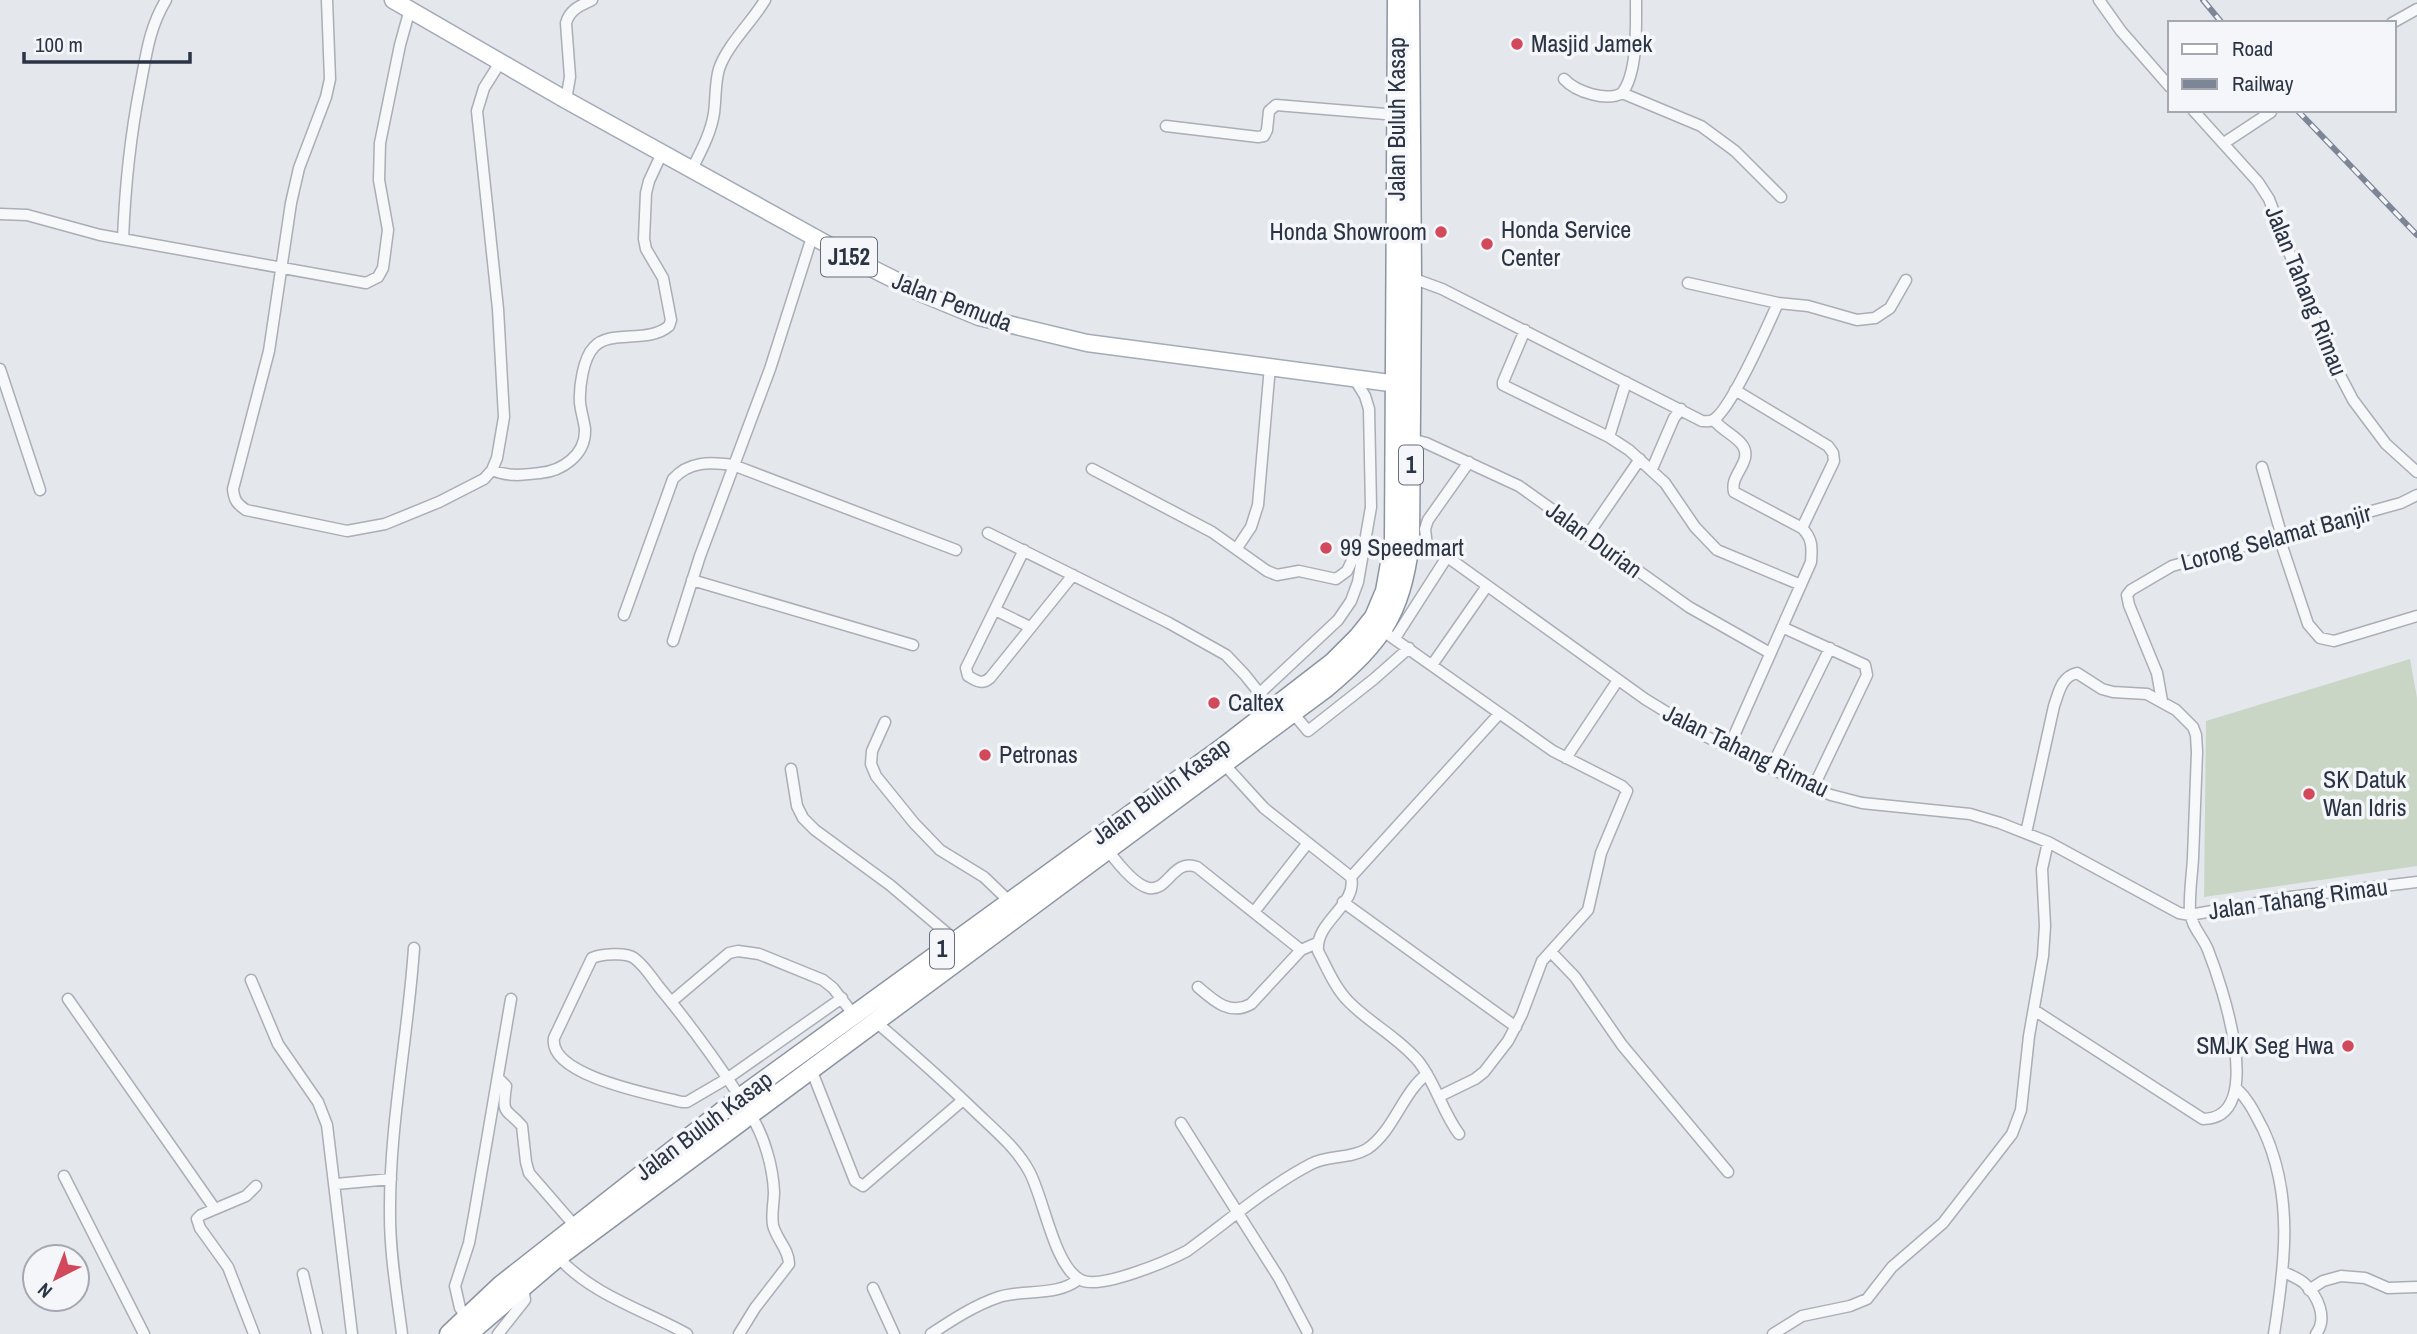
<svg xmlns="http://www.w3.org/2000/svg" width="2417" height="1334" viewBox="0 0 2417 1334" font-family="'Archivo Narrow',sans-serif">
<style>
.green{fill:#c9d6c5}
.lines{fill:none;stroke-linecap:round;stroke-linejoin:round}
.street-casing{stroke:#a9aeb7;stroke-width:13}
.primary-casing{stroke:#a3abb8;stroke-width:19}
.highway-casing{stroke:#8b94a3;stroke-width:21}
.street{stroke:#f7f8fa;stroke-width:10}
.primary{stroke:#fff;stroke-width:16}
.highway{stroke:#fff;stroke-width:18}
.rail-casing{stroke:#7d8696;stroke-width:6}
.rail{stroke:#f4f6f9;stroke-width:3.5;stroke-dasharray:10;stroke-linecap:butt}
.poi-dot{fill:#d1495b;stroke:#f4f6f9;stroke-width:2.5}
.labels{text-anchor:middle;stroke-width:7;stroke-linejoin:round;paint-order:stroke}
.shield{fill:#f4f6f9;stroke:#676e7b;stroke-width:2}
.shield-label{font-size:23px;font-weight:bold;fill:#2b3445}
.poi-label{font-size:24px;fill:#2b3445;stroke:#f4f6f9;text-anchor:start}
.street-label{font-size:24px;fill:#2b3445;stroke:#f4f6f9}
</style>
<rect width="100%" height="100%" fill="#e4e7ec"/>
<!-- green -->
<path class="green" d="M2410,659L2417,698V866L2204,897L2206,721Z"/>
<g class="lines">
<defs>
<path id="street" d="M327,0L330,79L326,97L299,168L291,203L269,351L233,489C234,500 237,504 246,510L347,531L385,524L439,502L484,479L492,470L497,458L504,417L498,309L477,111L484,88L501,61
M2099,0L2121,31L2170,87
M2392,23L2417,9
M1564,79C1576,92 1607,102 1622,93C1638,73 1636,25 1636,0
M1622,93L1701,126L1735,151L1781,197
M566,100L570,77L566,23C570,9 580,6 592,0
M2193,110L2258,182L2269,199L2312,313L2331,358L2353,400L2386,444L2417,472
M1166,126L1258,137L1264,136L1267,130L1269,111L1276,105L1397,115
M2224,143L2271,112
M692,169C701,151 711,133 714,113C716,98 715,82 719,69C727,45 752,22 765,0
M0,214L27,215L100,235L366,283L378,277L383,268L388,230L379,180L380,143L400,45L410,9
M123,239C125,188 130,138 140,87C146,56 149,28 166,0
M1412,278L1442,289L1702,421C1706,421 1709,422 1713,420C1731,410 1768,325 1778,303
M1688,283L1778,303L1808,306L1857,320L1875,318L1890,308L1906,280
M1525,330L1503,382V385L1609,437L1629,450L1665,483L1695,527L1717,550L1801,585
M0,369L40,490
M1714,420C1724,434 1752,441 1744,461C1740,472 1731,480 1734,492L1802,528
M1609,437L1626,382
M1411,439L1426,443L1519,486L1689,607L1770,653
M2262,467L2282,537
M1092,469L1212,532L1267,571L1277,575L1299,571L1336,579L1347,571L1360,544
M1652,469L1674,418L1681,409
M492,470C508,477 523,475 540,473C562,471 586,455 585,429C584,421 581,412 580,403C579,388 583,358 594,347C610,329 648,344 669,326L671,320L663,278L646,249L644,239L646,193L649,181L662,153
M988,533L1169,623L1226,655L1245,675L1272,709
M1587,536L1640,459
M2279,537L2308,624L2320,638L2334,641L2417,616
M1409,543L1427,546L1439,551L1645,699L1707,737L1793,779L1831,795L1862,803L1970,814L2000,823L2048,842L2179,913L2190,915L2290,897L2417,882
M1427,546L1425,529L1428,520L1469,462
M1237,548L1251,527L1258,505L1270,366
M1024,550L966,668L968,676C977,681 982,685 990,678L1073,575
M692,580L913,645
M995,610L1030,627
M624,615L673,479C689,461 710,462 733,465L956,550
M1782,627L1865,665L1867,675L1813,788
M1383,631L1553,751L1622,786L1627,791L1601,853L1588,910L1542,961L1522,1014L1508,1041L1484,1072L1475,1079L1440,1096
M1395,638L1447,557
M673,641L700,556L770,369L812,237
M1432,665L1487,586
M1260,693L1338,620L1351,601L1358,582L1371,507L1369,409L1365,396L1354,378
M2162,701L2157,673L2129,605L2127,595L2131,590L2172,566L2401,503L2417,495
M1292,712L1308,731L1374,679L1409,648
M885,722L872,751L871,764L876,776L914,823L940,850L984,877L1009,901
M1729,747L1811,562C1812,548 1813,539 1802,528L1834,461L1833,453L1828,446L1735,390
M1566,758L1618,680
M1223,763L1264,808L1351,877
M1771,768L1830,648
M791,769L797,806L803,818L815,830L890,885L955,940
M2026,833L2054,706C2059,692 2061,677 2077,673L2102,689L2113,692L2147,694L2176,710L2193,727L2196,735L2197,752C2196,787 2194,823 2193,858C2192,876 2189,894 2190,912C2191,926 2203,937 2208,950C2221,983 2268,1119 2203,1119L2034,1010
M1107,849C1169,933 1161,854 1197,867L1301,950
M1343,902L1516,1027
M1254,912L1307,844
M1551,952L1575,977L1622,1045L1728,1172
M251,980L278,1044L318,1102L327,1125L352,1334
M1198,987C1214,1001 1230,1016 1251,1004L1301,950L1317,943
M68,999L215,1209
M671,1002L729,953L738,951L759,954L823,980L833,988L854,1015
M876,1022C911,1052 946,1083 979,1115C997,1132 1017,1149 1029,1171C1044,1198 1054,1267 1081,1280C1100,1290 1168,1261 1187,1251C1227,1222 1267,1187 1311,1164C1328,1155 1350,1159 1367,1149C1394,1131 1402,1093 1427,1074
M811,1069L855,1181L863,1186L963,1100
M499,1079L506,1086C502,1116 505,1107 522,1126L526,1162L529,1173L575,1226
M2237,1089C2249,1100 2255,1114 2263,1129C2294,1195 2285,1264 2274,1334
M740,1097C715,1059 688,1022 659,987C652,978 644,965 634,958C626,952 601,954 592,958L554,1038C548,1076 655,1095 682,1102H687L728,1078L842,998
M1181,1123L1279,1278L1307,1331
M1459,1134C1442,1111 1436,1084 1419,1062C1399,1038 1371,1024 1349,1002C1335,988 1327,968 1318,951C1315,921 1358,905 1351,877L1499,714
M64,1176L144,1334
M336,1184L391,1179
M558,1257C592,1295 644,1310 687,1334
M2284,1272C2290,1275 2298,1278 2304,1283C2318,1296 2328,1318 2316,1334
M303,1274L317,1334
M873,1288L894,1334
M2309,1290L2323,1281L2341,1276L2365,1278L2388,1288L2417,1287
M466,1317L460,1308L455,1286L469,1243L475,1210L511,999
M254,1334L228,1267L200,1228L197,1219L201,1215L246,1196L256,1186
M402,1334C397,1295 390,1255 390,1216C389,1126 408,1037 414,948
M498,1334L525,1300L523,1286
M739,1334L755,1308L789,1264C789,1249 776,1239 773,1225C771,1214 774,1203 774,1192C773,1167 764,1135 750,1114
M931,1334C952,1320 975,1305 999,1297C1025,1289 1057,1297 1079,1279
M1773,1334L1802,1316L1850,1306L1867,1299L1892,1267L1943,1223L2012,1134L2021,1110L2029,1036L2043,956L2045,926L2042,869L2048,842"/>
<path id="primary" d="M393,0L566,100L861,263L921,293L979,317L1087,343L1405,385"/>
<path id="highway" d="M449,1334L501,1285L734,1102L1222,748L1333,662L1358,637L1374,617L1385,591L1394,541L1397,0
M468,1334L558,1257L1326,688C1381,641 1400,617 1410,543L1412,278L1410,0"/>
</defs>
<!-- street casing -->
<use href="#street" class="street-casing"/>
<!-- primary casing -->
<use href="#primary" class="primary-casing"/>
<!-- highway casing -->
<use href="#highway" class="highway-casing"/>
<!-- street -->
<use href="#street" class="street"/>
<!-- primary -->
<use href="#primary" class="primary"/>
<!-- highway -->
<use href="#highway" class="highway"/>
<defs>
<path id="rail" d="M2203,0L2222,23
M2297,110L2417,235"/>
</defs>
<!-- rail casing -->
<use href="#rail" class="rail-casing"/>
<!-- rail -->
<use href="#rail" class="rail"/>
</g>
<!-- markers -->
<g class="poi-dot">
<circle cx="1517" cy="44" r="7"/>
<circle cx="1441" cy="232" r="7"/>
<circle cx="1487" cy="244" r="7"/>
<circle cx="1326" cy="548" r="7"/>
<circle cx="1214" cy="703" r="7"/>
<circle cx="985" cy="755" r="7"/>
<circle cx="2309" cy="794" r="7"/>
<circle cx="2348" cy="1046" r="7"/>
</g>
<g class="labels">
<!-- shield labels -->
<g class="shield">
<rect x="821" y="237.5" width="56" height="39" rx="5"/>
<rect x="1399" y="445.5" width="24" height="39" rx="5"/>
<rect x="930" y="929.5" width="24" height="39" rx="5"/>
</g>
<g class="shield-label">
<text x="849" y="265">J152</text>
<text x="1411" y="473">1</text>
<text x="942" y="957">1</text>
</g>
<!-- poi labels -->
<g class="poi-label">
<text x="1531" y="52">Masjid Jamek</text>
<text x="1501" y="238">Honda Service<tspan x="1501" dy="28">Center</tspan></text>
<text x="1427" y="240" text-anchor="end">Honda Showroom</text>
<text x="1340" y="556">99 Speedmart</text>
<text x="1228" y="711">Caltex</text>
<text x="999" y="763">Petronas</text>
<text x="2323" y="788">SK Datuk<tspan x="2323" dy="28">Wan Idris</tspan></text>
<text x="2334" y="1054" text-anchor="end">SMJK Seg Hwa</text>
</g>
<!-- street labels -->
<g class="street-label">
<text transform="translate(1397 119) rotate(-90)" y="8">Jalan Buluh Kasap</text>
<text transform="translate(2306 291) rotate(68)" y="8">Jalan Tahang Rimau</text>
<text transform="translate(952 302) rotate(21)" y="8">Jalan Pemuda</text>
<text transform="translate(2276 538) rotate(-15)" y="8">Lorong Selamat Banjir</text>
<text transform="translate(1594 540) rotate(36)" y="8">Jalan Durian</text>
<text transform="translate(1746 751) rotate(26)" y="8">Jalan Tahang Rimau</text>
<text transform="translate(1161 791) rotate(-36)" y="8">Jalan Buluh Kasap</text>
<text transform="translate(2298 899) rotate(-8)" y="8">Jalan Tahang Rimau</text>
<text transform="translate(704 1126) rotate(-37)" y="8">Jalan Buluh Kasap</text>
</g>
</g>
<!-- legend -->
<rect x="2168" y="21" width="228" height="91" fill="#f4f6f9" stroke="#a4a8b1" stroke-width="2"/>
<rect x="2182" y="44" width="35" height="10" fill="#ffffff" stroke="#a4a8b1" stroke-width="2"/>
<text x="2232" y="56" font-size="21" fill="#2b3445">Road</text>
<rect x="2182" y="79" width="35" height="10" fill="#7d8696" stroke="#a4a8b1" stroke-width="2"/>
<text x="2232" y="91" font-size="21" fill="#2b3445">Railway</text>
<!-- north arrow -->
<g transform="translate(56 1278) rotate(222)"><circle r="33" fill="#f4f6f9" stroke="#a4a8b1" stroke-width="2"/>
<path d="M0-5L12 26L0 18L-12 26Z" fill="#d1495b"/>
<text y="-10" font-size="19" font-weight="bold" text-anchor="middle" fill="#2b3445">N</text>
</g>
<!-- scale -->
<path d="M24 52v10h166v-10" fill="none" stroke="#2b3445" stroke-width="3.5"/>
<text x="35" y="52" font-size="21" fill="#2b3445" stroke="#f4f6f9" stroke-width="5" paint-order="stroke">100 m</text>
</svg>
